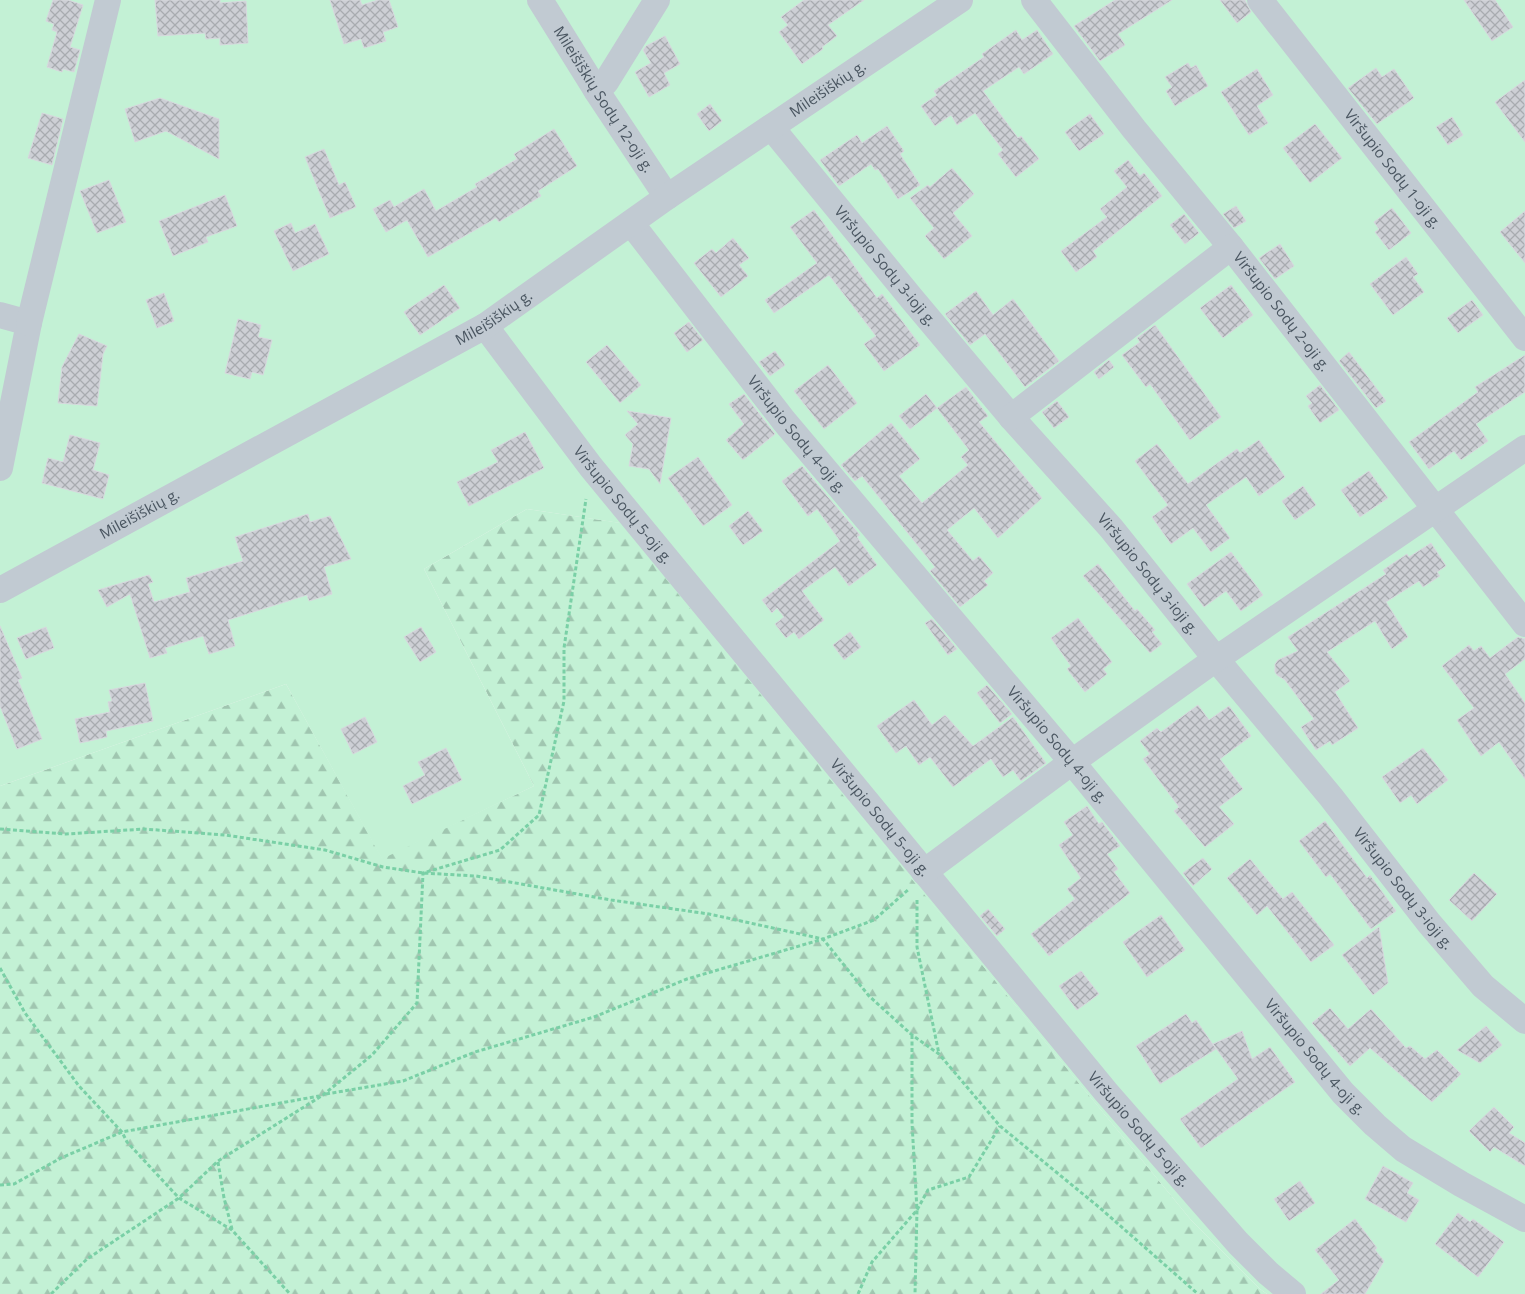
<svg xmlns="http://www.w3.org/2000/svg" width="1525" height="1294" viewBox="0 0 1525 1294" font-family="'Open Sans',sans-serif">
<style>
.forest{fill:url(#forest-firs)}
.garden{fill:#c3f1d5}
.building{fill:url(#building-cross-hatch);stroke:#d7d9de}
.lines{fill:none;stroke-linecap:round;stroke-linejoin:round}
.path{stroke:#7ad0a6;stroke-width:3;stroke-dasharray:4 2.5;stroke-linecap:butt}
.minor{stroke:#c1cad2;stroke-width:26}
.labels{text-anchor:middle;stroke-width:4;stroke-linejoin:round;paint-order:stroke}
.street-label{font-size:15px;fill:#4a5661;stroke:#fff}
</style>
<defs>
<pattern id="forest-firs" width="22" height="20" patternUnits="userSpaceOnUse" patternTransform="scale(1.25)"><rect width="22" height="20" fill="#c3f1d5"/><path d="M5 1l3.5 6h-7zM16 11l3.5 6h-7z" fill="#a0c6b0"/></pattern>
<pattern id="building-cross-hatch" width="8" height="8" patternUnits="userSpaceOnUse" patternTransform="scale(1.25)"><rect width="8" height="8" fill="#cdcfd5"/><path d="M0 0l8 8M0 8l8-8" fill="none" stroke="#a8abb0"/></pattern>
</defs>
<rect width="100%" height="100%" fill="#f5f3f3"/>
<!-- forest -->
<path class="forest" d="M527,509L621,523L1191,1220L1260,1289L1267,1294H0V786L286,684L382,858L534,786L424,569Z"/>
<!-- garden -->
<path class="garden" d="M0,0H1525V1294H1267L1260,1289L1191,1220L620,523L527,509L424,569L534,786L382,859L286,684L0,786Z"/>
<!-- building -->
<path class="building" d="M53,0H68L83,5L70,47L80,50L74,72L63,69L62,72L47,67L57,32L52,30L54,24L46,21Z
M155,0H220V3L246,1L248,43L220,45V38L206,39L205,33L158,36Z
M330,0H360L362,5L378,0H389L398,27L383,32L386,41L364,48L361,39L344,44Z
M804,0H864L828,25L837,36L822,47L823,49L802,64L779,32L788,25L781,17Z
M1115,0H1172L1118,34L1125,45L1100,61L1074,26Z
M1220,0H1245L1251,12L1237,23Z
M1464,0H1495L1513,27L1492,41Z
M1016,30L1022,40L1037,30L1053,54L1024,74L1019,67L983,91L1018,138L1021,136L1039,159L1016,177L998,154L1003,150L975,113L957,125L951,115L935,126L921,106L937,95L934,91L984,57L982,54Z
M665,36L680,64L664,73L670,85L649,97L635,72L651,63L643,50L646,46Z
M1188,63L1191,68L1196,65L1208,86L1175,106L1166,91L1172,87L1165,77Z
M1376,68L1382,77L1394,69L1414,98L1377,124L1348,88Z
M1257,69L1273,95L1257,106L1268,123L1249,135L1221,92Z
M1525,80V142L1495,102Z
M160,98L219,119V159L166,131L135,142L125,109Z
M710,104L722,121L709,131L697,114Z
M42,113L63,119L52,165L28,158Z
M1090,114L1104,134L1079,151L1065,132Z
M1452,117L1463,135L1448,145L1436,127Z
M1315,124L1342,158L1310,183L1283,148Z
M887,126L904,151L900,154L920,185L898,199L878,169L875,170L871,164L839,186L820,160L857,135L862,143Z
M554,129L577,166L538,191L541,196L499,222L496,218L428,257L407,220L386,232L373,209L390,200L394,207L424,189L436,211L477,187L475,184L517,159L514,154Z
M324,149L339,185L345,182L356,207L330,218L305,157Z
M1128,160L1140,176L1144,173L1162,196L1093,251L1097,257L1076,272L1061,251L1107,217L1100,209L1127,187L1114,171Z
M952,168L974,194L953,213L972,236L944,259L925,236L934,228L910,198L928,185L930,187Z
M109,180L126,222L97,233L80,191Z
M225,195L237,226L206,237L208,242L173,256L159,221Z
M1236,206L1246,221L1234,228L1223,214Z
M1392,208L1411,233L1389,250L1375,232L1379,229L1374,222Z
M814,210L877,298L882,294L920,345L884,371L864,344L876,336L829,275L774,313L765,300L817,263L790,227Z
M1525,211V263L1500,232Z
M1184,214L1199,233L1185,244L1170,225Z
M291,223L295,233L315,224L329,254L293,271L274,231Z
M733,238L749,258L739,265L748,276L721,297L694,263L712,249L716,253Z
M1280,244L1294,266L1275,279L1259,258Z
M1406,257L1418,274L1413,277L1424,292L1393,315L1370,284Z
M444,285L460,308L420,335L404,312Z
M1231,285L1253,315L1223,338L1200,308Z
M976,291L993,315L1013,299L1059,361L1025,387L985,334L970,345L945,314Z
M164,293L174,321L157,328L146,300Z
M1472,300L1483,315L1458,333L1447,318Z
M238,319L261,325L258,337L272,340L263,375L252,372L250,379L225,373Z
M689,322L703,340L687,352L674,333Z
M1155,325L1221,417L1190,440L1150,384L1146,387L1122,355L1140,342L1137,338Z
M79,334L107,346L103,354L97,406L58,403L62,367Z
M607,345L641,385L620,403L586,362Z
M775,351L785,365L770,376L759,362Z
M1349,352L1386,401L1376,408L1339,361Z
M1525,355V392L1476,424L1488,441L1461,460L1454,451L1429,469L1409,442L1478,392L1475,387Z
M1109,360L1114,367L1099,379L1094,372Z
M828,365L857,403L824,429L794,391Z
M1320,385L1339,410L1320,423L1308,406L1312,403L1306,396Z
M966,387L988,416L979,422L1042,498L998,538L974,508L947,530L973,561L979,556L993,573L984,581L988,585L960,607L930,571L935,567L862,476L855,481L841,465L891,423L920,459L899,476L922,503L968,465L961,457L969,450L937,408Z
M744,394L775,434L743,460L726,440L744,424L729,404Z
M926,394L937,408L910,429L899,416Z
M1057,401L1069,417L1054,428L1042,412Z
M627,411L671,418L660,484L649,469L629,466L633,444L625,435L638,424Z
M525,432L544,468L469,506L457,482L498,462L491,450Z
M70,435L100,443L93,470L109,475L103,499L42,483L48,458L63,462Z
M1259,440L1285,477L1259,496L1246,477L1206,505L1230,538L1211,552L1193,528L1171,544L1152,517L1168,505L1135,461L1157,444L1188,484L1237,449L1240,453Z
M698,457L732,505L703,526L668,478Z
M802,466L860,535L857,537L877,565L849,586L835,567L802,591L824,620L799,639L794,632L786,638L775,624L784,617L777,608L772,613L762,600L840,541L817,509L808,516L782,481Z
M1369,471L1388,498L1360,517L1341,490Z
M1303,486L1316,505L1295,520L1282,501Z
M748,511L763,531L743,545L729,526Z
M308,514L310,522L330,516L351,559L324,567L332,594L309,601L307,595L228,620L235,646L209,654L203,636L165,648L167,653L150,658L130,594L107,607L98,590L149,575L153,582L148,584L154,602L190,592L186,578L243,561L235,537Z
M1431,543L1446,566L1437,572L1440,576L1423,587L1419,581L1386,602L1408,637L1392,649L1375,621L1327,652L1350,681L1335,692L1358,728L1332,745L1330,741L1316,750L1301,727L1314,719L1285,680L1277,675L1275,672V664L1278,660L1298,651L1288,637L1386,574L1383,570L1407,554L1409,557Z
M1231,552L1263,595L1241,611L1226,591L1204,607L1187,584Z
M1098,564L1135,611L1137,609L1155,630L1152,632L1162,644L1150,653L1083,576Z
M1078,618L1112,662L1103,669L1107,674L1085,692L1067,669L1071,666L1051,638Z
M932,619L957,649L948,655L925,623Z
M0,626L22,678L18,680L42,739L17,749L0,706Z
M46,627L54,648L26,659L17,638Z
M421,627L436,652L420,662L404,637Z
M850,632L861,647L844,660L833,645Z
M1518,637L1525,639V659L1505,674L1525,703V779L1499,742L1481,756L1457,720L1474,708L1442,666L1469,645L1474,651L1481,646L1490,658Z
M145,683L153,721L106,731L107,737L80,743L75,719L110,712L108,702L112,701L109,690Z
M987,685L1012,714L1000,723L977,693Z
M914,700L932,725L945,715L973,746L1013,717L1046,763L1021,781L1013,770L1003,777L991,759L953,787L930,757L919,765L906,746L896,753L877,726Z
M1198,705L1209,720L1229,706L1251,736L1220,759L1243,789L1219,807L1234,824L1205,847L1174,811L1179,807L1143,759L1150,754L1140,741L1157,728L1161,732Z
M365,717L377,742L353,754L341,729Z
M446,748L462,780L412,804L403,786L425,775L418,762Z
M1423,748L1448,780L1417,804L1411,795L1400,803L1382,777Z
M1087,806L1099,824L1102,822L1120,846L1107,854L1118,869L1114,872L1130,893L1049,956L1031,934L1075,899L1067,889L1081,878L1059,845L1073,835L1064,822Z
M1325,821L1367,878L1370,875L1396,911L1371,929L1330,874L1326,877L1299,841Z
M1203,858L1212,869L1193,886L1183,873Z
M1250,859L1283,899L1292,892L1334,945L1311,962L1267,906L1257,915L1227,878Z
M1474,873L1497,894L1472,921L1449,900Z
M988,909L1005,929L997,936L980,916Z
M1161,915L1185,950L1147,977L1123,942Z
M1379,927L1388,983L1373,995L1342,955Z
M1081,971L1099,994L1077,1010L1059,986Z
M1330,1008L1348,1029L1371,1009L1406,1048L1410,1046L1425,1059L1437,1050L1461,1074L1432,1102L1370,1048L1350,1066L1312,1023Z
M1186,1014L1192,1023L1196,1020L1216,1049L1160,1084L1136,1046Z
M1486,1026L1502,1045L1480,1063L1457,1050Z
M1242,1031L1252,1059L1270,1047L1295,1082L1201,1148L1180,1119L1238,1079L1213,1044Z
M1494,1107L1514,1127L1509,1133L1525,1143V1166L1494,1147L1490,1152L1469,1131Z
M1383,1166L1413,1183L1407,1193L1419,1200L1406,1222L1365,1199Z
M1300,1181L1315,1203L1289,1221L1274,1199Z
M1458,1213L1470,1222L1473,1219L1504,1242L1478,1277L1435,1244Z
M1355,1219L1377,1248L1375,1250L1384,1261L1365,1294H1321L1339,1280L1315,1250Z"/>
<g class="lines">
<!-- path -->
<path class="path" d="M0,829L66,834L144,829L225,835L325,850L383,867L423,873L476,876L611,900L709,914L823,939L869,996L912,1035L939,1054L1000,1126L1100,1208L1198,1294
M917,900V947L939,1054
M0,968L25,1013L79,1086L122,1132L127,1142L179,1198L232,1230L290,1294
M912,1035V1123L917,1210L915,1294
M326,1094L403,1081L475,1052L594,1017L687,979L823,939L874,920L909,889
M218,1162L224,1198L232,1229
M0,1185L14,1184L61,1158L122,1132L319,1096
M51,1294L87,1259L179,1198L218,1161L323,1095L372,1055L417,1003L423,873L500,850L539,815L564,701V648L586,499
M858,1294L872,1262L917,1210L928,1190L969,1177L1000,1126"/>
<!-- minor -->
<g class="minor">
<path id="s1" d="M540,0L596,90L667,197"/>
<path id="s2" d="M1034,0L1134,129L1231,247L1525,624"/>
<path id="s3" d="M1260,0L1525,338"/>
<path d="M596,90L606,82L657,0"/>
<path id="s4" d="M771,127L912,299L1011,417L1111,528L1216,659L1331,797L1429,923L1483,986L1525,1021"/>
<path id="s5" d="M631,223L784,421L1072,762L1343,1093L1375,1125L1403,1149L1461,1184L1525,1219"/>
<path d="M0,315L29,323L0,468"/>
<path d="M29,323L108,0"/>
<path id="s6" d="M485,326L591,467L1106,1092L1238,1243L1268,1273L1293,1294"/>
<path d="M1011,417L1231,247"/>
<path id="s7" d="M0,590L485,326L667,197L960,0"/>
<path d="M924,872L1072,762L1216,659L1525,448"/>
</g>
</g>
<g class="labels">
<!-- street labels -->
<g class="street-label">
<text dy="5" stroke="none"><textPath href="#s7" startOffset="969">Mileišiškių g.</textPath></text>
<text dy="5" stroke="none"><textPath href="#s1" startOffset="118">Mileišiškių Sodų 12-oji g.</textPath></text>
<text dy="5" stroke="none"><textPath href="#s3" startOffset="215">Viršupio Sodų 1-oji g.</textPath></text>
<text dy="5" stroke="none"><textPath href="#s4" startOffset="180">Viršupio Sodų 3-ioji g.</textPath></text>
<text dy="5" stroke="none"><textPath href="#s2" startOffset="398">Viršupio Sodų 2-oji g.</textPath></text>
<text dy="5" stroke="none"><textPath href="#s7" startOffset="564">Mileišiškių g.</textPath></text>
<text dy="5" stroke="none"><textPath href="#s5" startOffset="269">Viršupio Sodų 4-oji g.</textPath></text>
<text dy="5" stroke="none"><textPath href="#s6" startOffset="226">Viršupio Sodų 5-oji g.</textPath></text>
<text dy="5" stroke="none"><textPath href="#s7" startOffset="159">Mileišiškių g.</textPath></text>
<text dy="5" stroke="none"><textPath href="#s4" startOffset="585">Viršupio Sodų 3-ioji g.</textPath></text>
<text dy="5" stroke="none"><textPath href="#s5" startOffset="674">Viršupio Sodų 4-oji g.</textPath></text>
<text dy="5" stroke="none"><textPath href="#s6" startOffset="631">Viršupio Sodų 5-oji g.</textPath></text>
<text dy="5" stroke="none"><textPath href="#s4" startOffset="990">Viršupio Sodų 3-ioji g.</textPath></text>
<text dy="5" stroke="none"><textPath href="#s5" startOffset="1079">Viršupio Sodų 4-oji g.</textPath></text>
<text dy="5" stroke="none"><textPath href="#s6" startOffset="1036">Viršupio Sodų 5-oji g.</textPath></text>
</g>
</g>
</svg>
